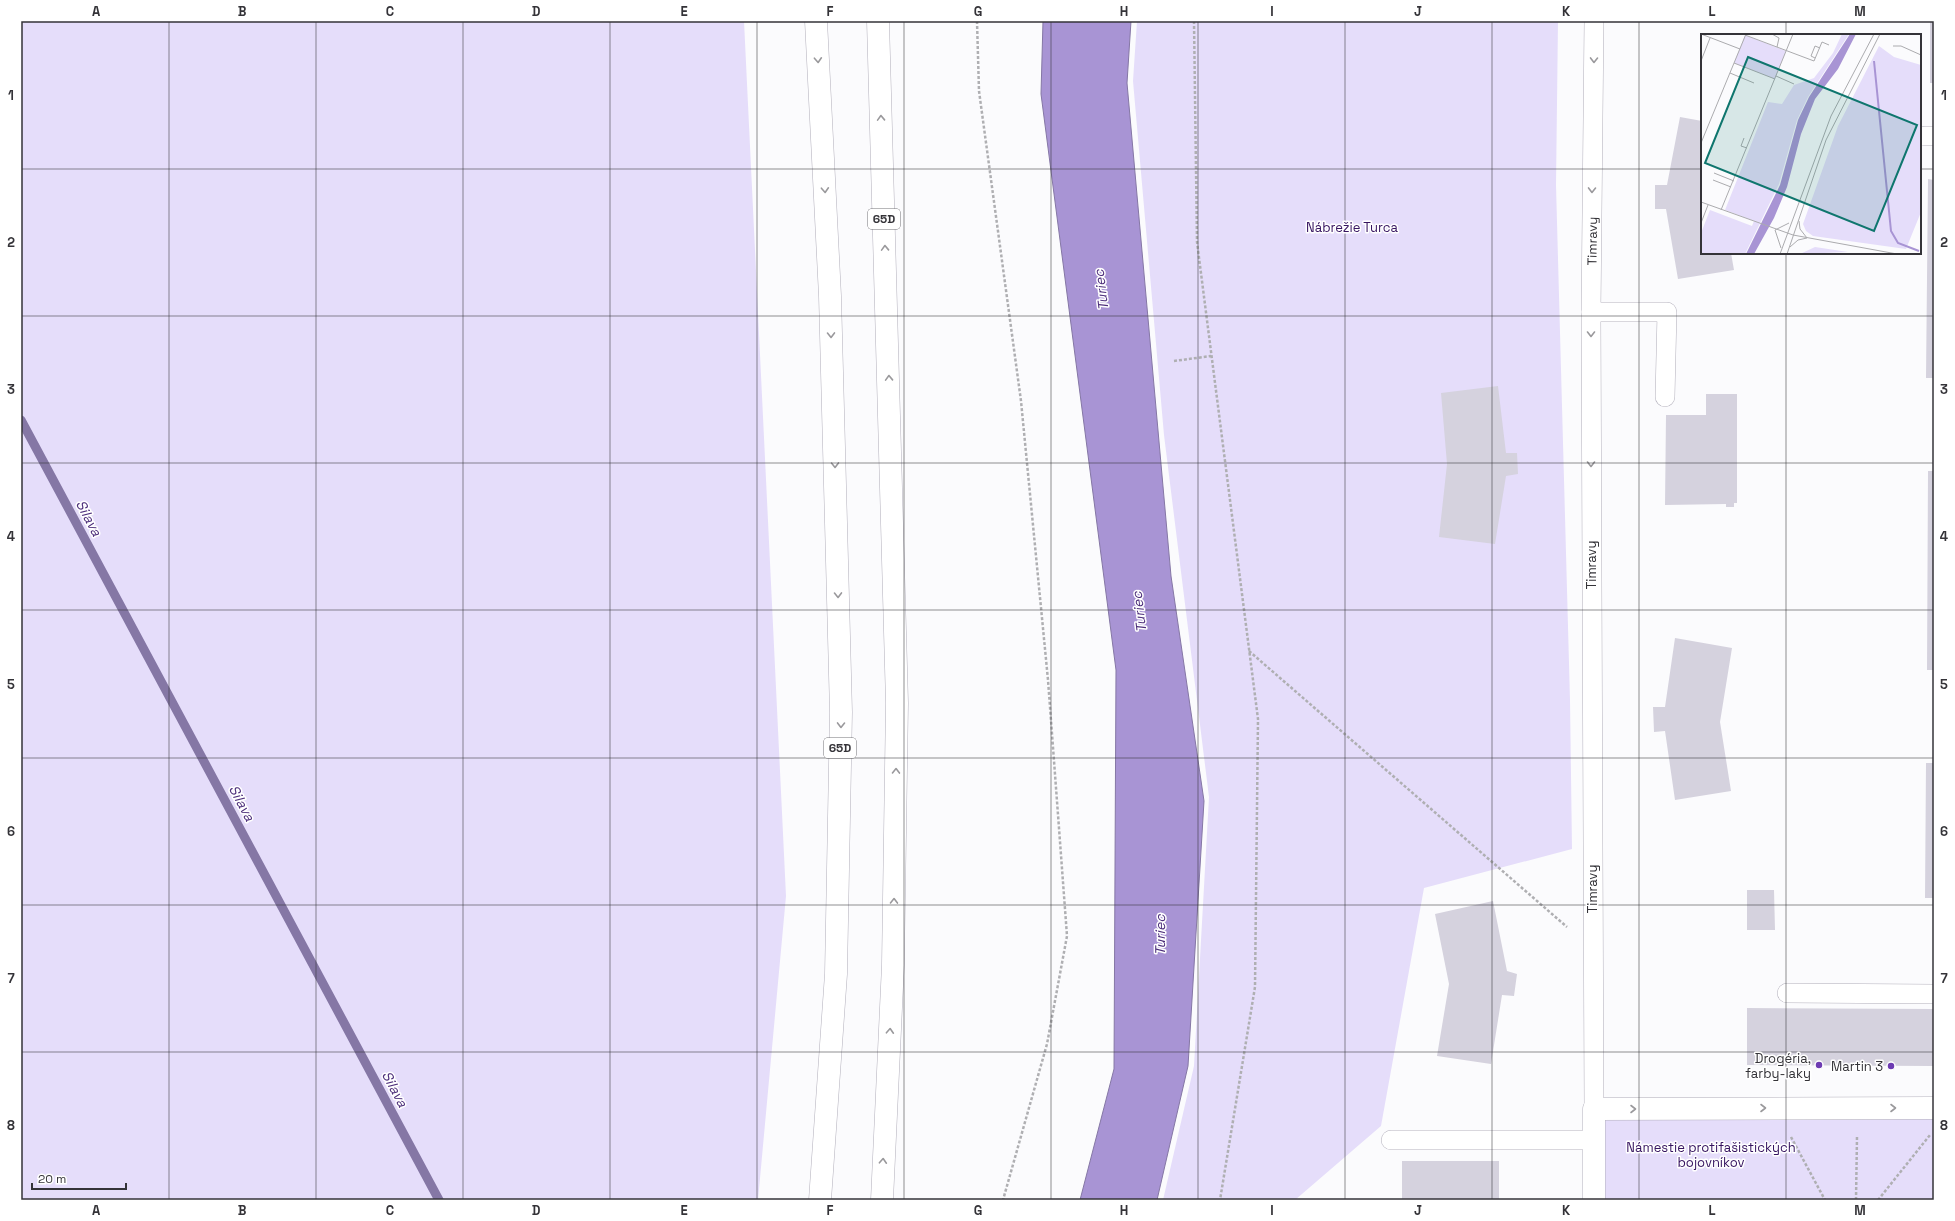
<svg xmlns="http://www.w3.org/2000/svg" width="1955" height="1221" viewBox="0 0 1955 1221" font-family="'Space Grotesk',sans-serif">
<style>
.green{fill:#e5ddfa}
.water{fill:#a894d4;stroke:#8577a5}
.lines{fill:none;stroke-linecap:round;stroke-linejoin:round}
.stream{stroke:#8577a5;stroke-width:9}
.building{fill:#d5d2de}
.service-casing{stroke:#b2afbb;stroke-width:20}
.minor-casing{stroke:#b2afbb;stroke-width:23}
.primary-casing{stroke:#b2afbb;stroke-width:23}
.path{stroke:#afafb2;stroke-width:2.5;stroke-dasharray:3 2;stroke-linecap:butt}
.service{stroke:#fff;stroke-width:19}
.minor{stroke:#fff;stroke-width:22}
.primary{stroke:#fff;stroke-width:22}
.oneway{stroke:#9a999c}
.grid{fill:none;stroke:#343338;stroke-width:1;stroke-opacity:0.55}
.poi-dot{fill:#6d3bb2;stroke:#fff;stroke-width:1.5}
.labels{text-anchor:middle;stroke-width:3;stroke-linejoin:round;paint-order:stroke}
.shield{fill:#fff;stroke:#717074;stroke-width:1}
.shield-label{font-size:12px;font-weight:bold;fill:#343338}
.park-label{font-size:13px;fill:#361460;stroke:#fff}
.street-label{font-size:13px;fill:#343338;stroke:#fff}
.poi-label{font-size:13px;fill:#343338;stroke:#fff;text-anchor:end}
.water-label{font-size:14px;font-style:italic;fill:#4c2e7a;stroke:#fff}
.inset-river{fill:none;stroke:#a894d4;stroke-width:2}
.inset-road{fill:none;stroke:#ababae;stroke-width:1}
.view{fill:#0f766e;fill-opacity:0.15;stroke:#0f766e;stroke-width:2}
.inset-edge{fill:none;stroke:#343338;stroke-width:2}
.neatline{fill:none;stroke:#343338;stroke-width:1.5}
.grid-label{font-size:13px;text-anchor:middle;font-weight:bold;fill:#343338}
</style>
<rect width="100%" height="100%" fill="#fbfbfd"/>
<!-- green -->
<path class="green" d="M21,21H744L786,896L758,1200H21Z
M1137,21H1558L1556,185L1570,700L1572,849L1424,888L1381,1126L1295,1200H1163L1194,1066L1209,797L1164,435L1133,81Z
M1934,1108V1200H1594V1109Z"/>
<!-- water -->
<path class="water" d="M1043,21H1131L1127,83L1171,576L1204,801L1188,1066L1157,1200H1080L1114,1069L1116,670L1041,94Z"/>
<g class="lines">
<!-- stream -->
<path class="stream" d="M21,420L439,1200"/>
</g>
<!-- building -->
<path class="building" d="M1930,21H1934V83H1930Z
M1680,117L1702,121V253H1731L1734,270L1678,279L1666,209H1655V185H1667Z
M1928,179L1934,180V378H1926Z
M1498,386L1506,453H1517L1518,474L1506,476L1495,544L1439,537L1447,464L1441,393Z
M1706,394H1737V503H1734V507H1726V504L1665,505L1666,415H1706Z
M1928,471H1934V670H1927Z
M1675,638L1732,648L1720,722L1731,791L1675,800L1665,731L1654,732L1653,707H1665Z
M1926,763H1934V898H1925Z
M1747,890H1774L1775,930H1747Z
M1493,901L1507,971L1517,974L1514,996L1502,995L1491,1064L1437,1056L1449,984L1435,914Z
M1747,1008L1934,1009V1066L1747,1065Z
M1402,1161H1499V1200H1402Z"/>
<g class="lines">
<defs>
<g id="service">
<path d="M1925,136H1934"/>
<path d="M1591,312H1667L1665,397"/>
<path d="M1787,993L1934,994"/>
<path id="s1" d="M1594,1109L1591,312L1594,21"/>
<path d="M1391,1140H1594"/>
</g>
<path id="minor" d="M1594,1200V1109L1934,1108"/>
<path id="primary" d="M816,21L830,296L841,712L836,974L820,1200
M878,21L897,703L893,965L882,1200"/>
</defs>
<!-- service casing -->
<use href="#service" class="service-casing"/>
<!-- minor casing -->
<use href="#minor" class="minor-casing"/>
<!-- primary casing -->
<use href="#primary" class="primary-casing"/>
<!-- path -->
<path class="path" d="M977,21L979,91L1021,401L1048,680L1067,936L1047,1044L1003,1200
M1194,21L1197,242L1258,719L1255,987L1220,1200
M1174,361L1211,356
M1249,651L1567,927
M1791,1137L1825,1200
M1856,1200L1857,1136
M1878,1200L1930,1135"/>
<!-- service -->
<use href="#service" class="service"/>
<!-- minor -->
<use href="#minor" class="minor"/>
<!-- primary -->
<use href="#primary" class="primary"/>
</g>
<!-- one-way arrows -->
<defs><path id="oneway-chevron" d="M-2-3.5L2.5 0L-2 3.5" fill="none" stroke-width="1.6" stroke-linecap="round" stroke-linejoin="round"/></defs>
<g class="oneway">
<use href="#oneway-chevron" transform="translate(818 60) rotate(87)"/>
<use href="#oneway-chevron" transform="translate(1594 60) rotate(91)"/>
<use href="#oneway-chevron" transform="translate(881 118) rotate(-92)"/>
<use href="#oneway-chevron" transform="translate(825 190) rotate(87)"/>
<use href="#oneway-chevron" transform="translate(1592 190) rotate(91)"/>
<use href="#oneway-chevron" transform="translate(885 248) rotate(-92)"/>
<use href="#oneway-chevron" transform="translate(1591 334) rotate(90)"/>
<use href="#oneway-chevron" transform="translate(831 335) rotate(89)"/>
<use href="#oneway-chevron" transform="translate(889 378) rotate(-92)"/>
<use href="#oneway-chevron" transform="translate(1591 464) rotate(90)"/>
<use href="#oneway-chevron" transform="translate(835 465) rotate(89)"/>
<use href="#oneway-chevron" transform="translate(838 595) rotate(89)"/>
<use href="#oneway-chevron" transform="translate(841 725) rotate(91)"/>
<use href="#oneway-chevron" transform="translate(896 771) rotate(-89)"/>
<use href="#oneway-chevron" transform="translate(894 901) rotate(-89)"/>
<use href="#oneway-chevron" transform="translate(890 1031) rotate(-87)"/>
<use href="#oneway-chevron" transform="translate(1763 1108)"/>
<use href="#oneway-chevron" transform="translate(1893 1108)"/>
<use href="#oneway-chevron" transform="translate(1633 1109)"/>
<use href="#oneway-chevron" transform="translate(883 1161) rotate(-87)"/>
</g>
<!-- grid -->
<path class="grid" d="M169,21V1200M316,21V1200M463,21V1200M610,21V1200M757,21V1200M904,21V1200M1051,21V1200M1198,21V1200M1345,21V1200M1492,21V1200M1639,21V1200M1786,21V35M21,169H1702M1920,169H1934M1786,253V1200M21,316H1934M21,463H1934M21,610H1934M21,758H1934M21,905H1934M21,1052H1934"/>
<!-- markers -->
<g class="poi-dot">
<circle cx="1819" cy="1065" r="4"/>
<circle cx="1891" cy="1066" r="4"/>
</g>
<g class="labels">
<!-- shield labels -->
<g class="shield">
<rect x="868" y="209" width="32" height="20" rx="3"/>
<rect x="824" y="738" width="32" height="20" rx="3"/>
</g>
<g class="shield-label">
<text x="884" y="223">65D</text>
<text x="840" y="752">65D</text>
</g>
<!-- park labels -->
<g class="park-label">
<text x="1352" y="232">Nábrežie Turca</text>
<text x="1711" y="1152">Námestie protifašistických<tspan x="1711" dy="15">bojovníkov</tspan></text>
</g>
<!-- street labels -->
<g class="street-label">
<text dy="5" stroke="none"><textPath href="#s1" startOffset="868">Timravy</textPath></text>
<text transform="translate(1591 565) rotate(-90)" y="5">Timravy</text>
<text transform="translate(1592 889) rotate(-90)" y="5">Timravy</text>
</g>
<!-- poi labels -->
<g class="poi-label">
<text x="1811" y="1063">Drogéria,<tspan x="1811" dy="15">farby-laky</tspan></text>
<text x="1883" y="1071">Martin 3</text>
</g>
<!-- water labels -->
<g class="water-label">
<text transform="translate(1101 290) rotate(-97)" y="5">Turiec</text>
<text transform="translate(89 518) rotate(62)" y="5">Silava</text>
<text transform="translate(1139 612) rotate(-97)" y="5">Turiec</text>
<text transform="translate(242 803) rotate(62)" y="5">Silava</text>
<text transform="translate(1160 935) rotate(-90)" y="5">Turiec</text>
<text transform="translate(395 1089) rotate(62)" y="5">Silava</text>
</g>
</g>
<!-- overview -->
<g transform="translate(1701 34)">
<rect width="220" height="220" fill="#fbfbfd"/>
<path d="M141,0H148L107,63L96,86L78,150L44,220H0V199L9,176L51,192L53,187L24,176L67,68L81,70L93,51L113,44L132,19ZM44,1L85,17L74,45L33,29ZM178,12L193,23L220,31V178L205,215L112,202L105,197L102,190L137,92ZM114,213L147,218L99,220Z" fill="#e5ddfa"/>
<path d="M149,0H155L137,35L114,65L100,100L86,153L73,184L53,220H45L79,151L97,86L108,63Z" fill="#a894d4"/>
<path class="inset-river" d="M173,27L190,197L197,209L218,217"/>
<path class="inset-road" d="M0,0L39,15M71,0L78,4L76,13M44,1L113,27L121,8L128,11M192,12H200L220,21M114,24L110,22L114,12L119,14M0,27L9,4M33,29L74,45M29,39L53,49M75,42L93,50M43,104L40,112L46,114M0,109L45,0M13,139L33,147M12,146L30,153M0,168L92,201L196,220M20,176L92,0M0,189L7,171M89,213L97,206L106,204L99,195L98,187M80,214L74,196L88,189M79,220L130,82L173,0M86,220L125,106L179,0"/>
<path class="view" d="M47,23L216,91L173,197L4,129Z"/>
<rect width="220" height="220" class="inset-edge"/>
</g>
<!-- border -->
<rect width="1955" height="1221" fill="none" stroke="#ffffff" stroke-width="44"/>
<!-- scale -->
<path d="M32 1183v6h94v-6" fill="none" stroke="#343338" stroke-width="2"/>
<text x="38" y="1183" font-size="12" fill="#343338" stroke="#ffffff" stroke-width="3" paint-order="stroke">20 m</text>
<rect x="22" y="22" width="1911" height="1177" class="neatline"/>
<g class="grid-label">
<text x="96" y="16">A</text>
<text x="242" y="16">B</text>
<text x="390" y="16">C</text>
<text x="536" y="16">D</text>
<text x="684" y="16">E</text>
<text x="830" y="16">F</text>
<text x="978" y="16">G</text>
<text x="1124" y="16">H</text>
<text x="1272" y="16">I</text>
<text x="1418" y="16">J</text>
<text x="1566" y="16">K</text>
<text x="1712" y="16">L</text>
<text x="1860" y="16">M</text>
<text x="11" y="100">1</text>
<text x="1944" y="100">1</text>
<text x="11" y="247">2</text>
<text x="1944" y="247">2</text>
<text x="11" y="394">3</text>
<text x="1944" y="394">3</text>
<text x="11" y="541">4</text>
<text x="1944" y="541">4</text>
<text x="11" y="689">5</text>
<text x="1944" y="689">5</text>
<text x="11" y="836">6</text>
<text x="1944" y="836">6</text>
<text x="11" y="983">7</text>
<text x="1944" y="983">7</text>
<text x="11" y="1130">8</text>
<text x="1944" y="1130">8</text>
<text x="96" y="1215">A</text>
<text x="242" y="1215">B</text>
<text x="390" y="1215">C</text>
<text x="536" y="1215">D</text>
<text x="684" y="1215">E</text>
<text x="830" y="1215">F</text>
<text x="978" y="1215">G</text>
<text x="1124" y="1215">H</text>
<text x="1272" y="1215">I</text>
<text x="1418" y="1215">J</text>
<text x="1566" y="1215">K</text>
<text x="1712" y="1215">L</text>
<text x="1860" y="1215">M</text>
</g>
</svg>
